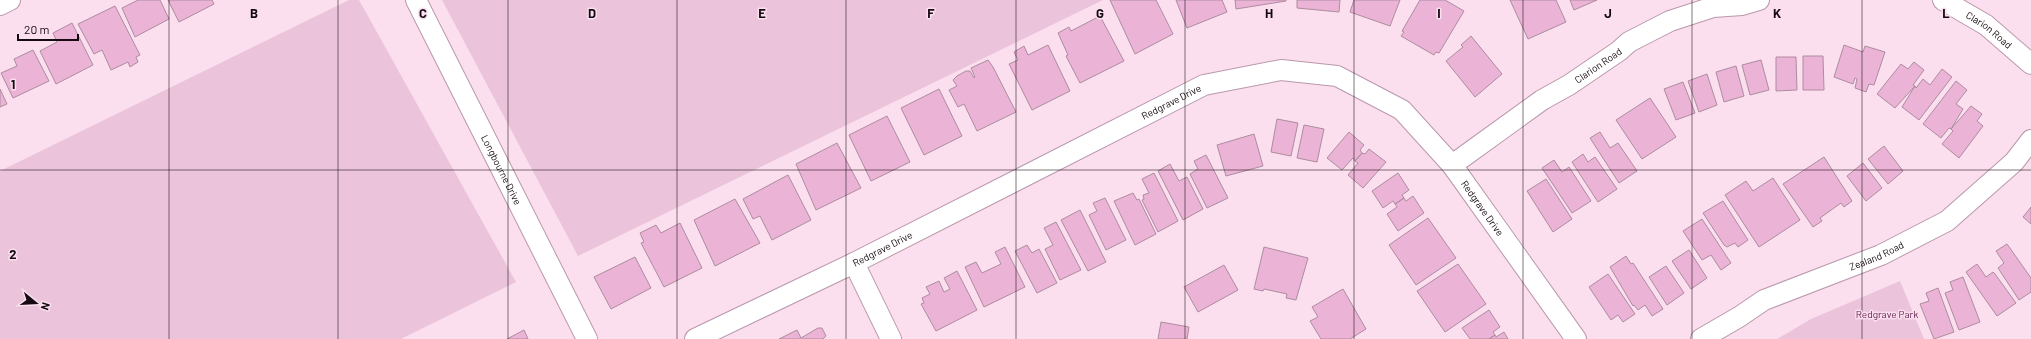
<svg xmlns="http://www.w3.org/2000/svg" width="2031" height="339" viewBox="0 0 2031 339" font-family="Barlow,sans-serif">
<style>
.green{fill:#ebc4db}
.building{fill:#ebb3d5;stroke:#ad8c9f}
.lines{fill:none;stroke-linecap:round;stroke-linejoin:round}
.minor-casing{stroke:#b998ab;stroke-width:22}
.minor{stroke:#fff;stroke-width:20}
.grid{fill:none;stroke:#150a11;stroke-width:1;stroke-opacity:0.55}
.labels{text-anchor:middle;stroke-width:3;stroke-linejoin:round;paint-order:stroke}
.street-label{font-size:10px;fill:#150a11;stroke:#fbdfef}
.park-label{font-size:10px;fill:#601f4b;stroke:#fbdfef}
.grid-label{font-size:13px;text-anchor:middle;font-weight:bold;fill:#150a11;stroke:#fbdfef;stroke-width:3;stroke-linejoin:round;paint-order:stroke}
</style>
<rect width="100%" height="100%" fill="#fbdfef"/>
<!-- green -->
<path class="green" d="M349,0H359L516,282L401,339H0V171Z
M442,0H1103L578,256Z
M1900,281L1924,339H1777L1811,319Z"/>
<!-- building -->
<path class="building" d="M138,0H160L169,19L135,37L122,8Z
M168,0H212L214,4L179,22Z
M1110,0H1156L1173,34L1135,54Z
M1176,0H1222L1227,12L1187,28Z
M1235,0H1286V1L1236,9Z
M1297,0H1340L1339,12L1297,8Z
M1354,0H1400L1390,26L1350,12Z
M1420,0H1445L1464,11L1439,53L1436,52L1434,55L1401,36L1404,32L1402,31Z
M1510,0H1556L1566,22L1528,39Z
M1570,0H1597L1574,10Z
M115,6L140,55L136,57L138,62L130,67L128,62L111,70L102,50L94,54L78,24Z
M1100,16L1124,61L1080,83L1066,56L1068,55L1058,33L1069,27L1071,31Z
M72,23L93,65L56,84L40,51L57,42L53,33Z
M1471,36L1502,74L1475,97L1446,61L1463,47L1461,45Z
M1048,45L1070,91L1032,110L1009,64L1018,60L1014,52L1024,46L1028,55Z
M1844,45L1863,52L1865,46L1885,52L1874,85L1869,84L1866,92L1855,88L1857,79L1855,78L1853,84L1834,77Z
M33,50L49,81L13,98L1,73L17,66L14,59Z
M1803,56H1823L1824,90H1803Z
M1776,57H1796L1797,90L1776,91Z
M988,60L993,67L1016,112L977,131L964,104L958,107L949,90L957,86L953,80L957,76L966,71H970L974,78L975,77L971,68Z
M1761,60L1769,90L1750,95L1742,65Z
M1914,62L1924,70L1913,85L1915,86L1895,108L1877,94L1901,64L1908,69Z
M1736,66L1744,96L1724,102L1716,72Z
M1942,69L1952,77L1919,120L1902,107L1915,86L1916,88L1923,79L1930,85Z
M1707,74L1717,105L1699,112L1688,81Z
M1956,81L1967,90L1956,104L1963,109L1951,129L1949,128L1941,138L1923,124Z
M1683,82L1695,113L1676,120L1664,89Z
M0,89L7,104L0,107Z
M939,89L962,136L924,155L901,108Z
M1650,98L1676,137L1642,159L1616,120Z
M1971,106L1982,114L1977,121L1983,126L1959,158L1942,144L1953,131L1951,129Z
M887,116L910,162L871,181L849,135Z
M1277,119L1298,123L1291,156L1271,152Z
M1304,125L1324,129L1317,162L1297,158Z
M1349,132L1364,145L1360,150L1362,153L1355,161L1353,158L1342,170L1327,158Z
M1600,132L1610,148L1618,143L1637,171L1619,183L1590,138Z
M1254,134L1263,166L1226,176L1217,145Z
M837,143L861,188L816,210L796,164Z
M1884,146L1903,171L1888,184L1868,159Z
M1369,149L1386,162L1363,188L1348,175L1358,163L1355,161L1362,153L1365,154Z
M1583,154L1588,162L1595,157L1617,189L1598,202L1572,162Z
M1206,155L1228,198L1207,208L1190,174L1198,169L1194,161Z
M1824,157L1852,201L1844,207L1841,203L1820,218L1822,221L1813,227L1783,184Z
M1554,160L1562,172L1569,167L1591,201L1572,213L1542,168Z
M1863,163L1882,188L1866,201L1847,176Z
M1170,164L1179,181L1187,177L1203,209L1183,220L1158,171Z
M1154,173L1178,221L1158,232L1142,200L1144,199L1143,195L1149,193L1142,179Z
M1398,173L1409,190L1402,195L1404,198L1395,204L1393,201L1383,208L1372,191Z
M788,175L811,220L772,240L760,216L753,219L743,199Z
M1773,178L1800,220L1759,247L1725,195L1746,181L1753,191Z
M1546,179L1572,219L1553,232L1527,191Z
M1133,193L1137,200L1139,199L1156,234L1135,245L1114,201Z
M1413,196L1424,213L1398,231L1387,214L1397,207L1395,204L1404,198L1406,201Z
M1105,198L1126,240L1106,250L1089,215L1097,211L1093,203Z
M735,199L760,243L715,266L694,220Z
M1723,201L1748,240L1738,247L1735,243L1727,247L1724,245L1703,213Z
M2031,207V224L2023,217Z
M1080,210L1106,262L1088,271L1061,220Z
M1428,218L1456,258L1416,285L1389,245Z
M1702,219L1731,263L1721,270L1711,255L1702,260L1683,231Z
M1056,222L1081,270L1060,280L1045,249L1053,245L1044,228Z
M680,223L702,268L664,287L641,243L644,242L640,233L656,225L661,233Z
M2007,244L2031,278V292L2019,300L1998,268L2004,263L1996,251Z
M1027,245L1032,253L1039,249L1057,283L1037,293L1015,251Z
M1005,247L1025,287L984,307L965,267L976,262L982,273L1001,264L995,252Z
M1264,247L1308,258L1296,300L1286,298L1287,294L1264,289L1263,291L1254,289Z
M1689,250L1707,278L1691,289L1672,261Z
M1626,256L1631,264L1633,263L1663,309L1652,316L1645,305L1638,310L1634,305L1633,306L1610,267Z
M635,257L651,288L611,309L594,277Z
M1458,264L1486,304L1445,332L1417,291Z
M1977,264L1986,277L1993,272L1995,274L2016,303L1997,316L1966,272Z
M1224,265L1238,290L1198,312L1184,287Z
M1666,266L1684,293L1667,305L1649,277Z
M957,271L977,310L936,331L921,304L924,303L922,298L930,294L926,287L939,281L944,292L950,289L944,278Z
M1608,274L1635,314L1623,322L1618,315L1611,320L1589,287Z
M1963,277L1980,322L1959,330L1945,293L1953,290L1950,282Z
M1938,288L1954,332L1934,339L1920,304L1929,301L1926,293Z
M1343,289L1366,329L1350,339H1321L1310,321L1318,317L1312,307Z
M1489,310L1500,327L1493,332L1495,335L1489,339H1470L1462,328Z
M1161,322L1189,327L1187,339H1158Z
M818,328H822L826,336L823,339H779L797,330L801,338Z
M524,330L528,339H507Z
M1504,332L1508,339H1489L1495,335L1496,337Z"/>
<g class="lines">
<defs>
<g id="minor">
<path id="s1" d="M416,0L587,339"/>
<path id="s2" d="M1943,0L1986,25L2031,64"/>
<path d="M0,5L10,0"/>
<path id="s3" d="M1452,165L1542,100L1569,85L1619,51L1629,42L1670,21L1713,7L1742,5L1759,0"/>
<path d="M854,263L891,339"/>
<path id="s4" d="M695,339L854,263L1204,85L1281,70L1337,76L1402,110L1452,165L1576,339"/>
<path id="s5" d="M1701,339L1739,317L1764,300L1881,255L1947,221L2014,162L2031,140"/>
</g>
</defs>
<!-- minor casing -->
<use href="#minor" class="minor-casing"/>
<!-- minor -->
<use href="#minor" class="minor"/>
</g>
<!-- grid -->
<path class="grid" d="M169,0V339M338,0V339M508,0V339M677,0V339M846,0V339M1016,0V339M1185,0V339M1354,0V339M1523,0V339M1692,0V339M1862,0V339M0,170H2031"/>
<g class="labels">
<!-- street labels -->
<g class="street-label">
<text dy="4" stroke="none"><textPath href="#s2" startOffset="55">Clarion Road</textPath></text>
<text dy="4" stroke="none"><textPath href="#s3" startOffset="177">Clarion Road</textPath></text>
<text dy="4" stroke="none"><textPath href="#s4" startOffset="532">Redgrave Drive</textPath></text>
<text dy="4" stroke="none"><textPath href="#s1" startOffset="190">Longbourne Drive</textPath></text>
<text dy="4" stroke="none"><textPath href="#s4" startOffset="904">Redgrave Drive</textPath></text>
<text dy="4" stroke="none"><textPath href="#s4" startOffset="208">Redgrave Drive</textPath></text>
<text dy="4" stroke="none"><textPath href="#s5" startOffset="195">Zealand Road</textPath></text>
</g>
<!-- park labels -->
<g class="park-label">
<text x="1887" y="318">Redgrave Park</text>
</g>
</g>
<g class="grid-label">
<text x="254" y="18">B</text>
<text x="423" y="18">C</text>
<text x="592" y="18">D</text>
<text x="762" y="18">E</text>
<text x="931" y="18">F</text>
<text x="1100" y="18">G</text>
<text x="1269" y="18">H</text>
<text x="1439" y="18">I</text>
<text x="1608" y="18">J</text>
<text x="1777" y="18">K</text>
<text x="1946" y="18">L</text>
<text x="13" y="89">1</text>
<text x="13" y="259">2</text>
</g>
<!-- north arrow -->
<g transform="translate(36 303) rotate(108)" stroke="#fbdfef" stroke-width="3" paint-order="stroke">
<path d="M0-3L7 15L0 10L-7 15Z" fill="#150a11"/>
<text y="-6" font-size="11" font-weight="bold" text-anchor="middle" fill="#150a11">N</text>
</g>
<!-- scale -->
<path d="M18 34v6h60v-6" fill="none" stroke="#150a11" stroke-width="2"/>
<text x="24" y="34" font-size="12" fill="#150a11" stroke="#fbdfef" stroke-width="3" paint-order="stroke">20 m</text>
</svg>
